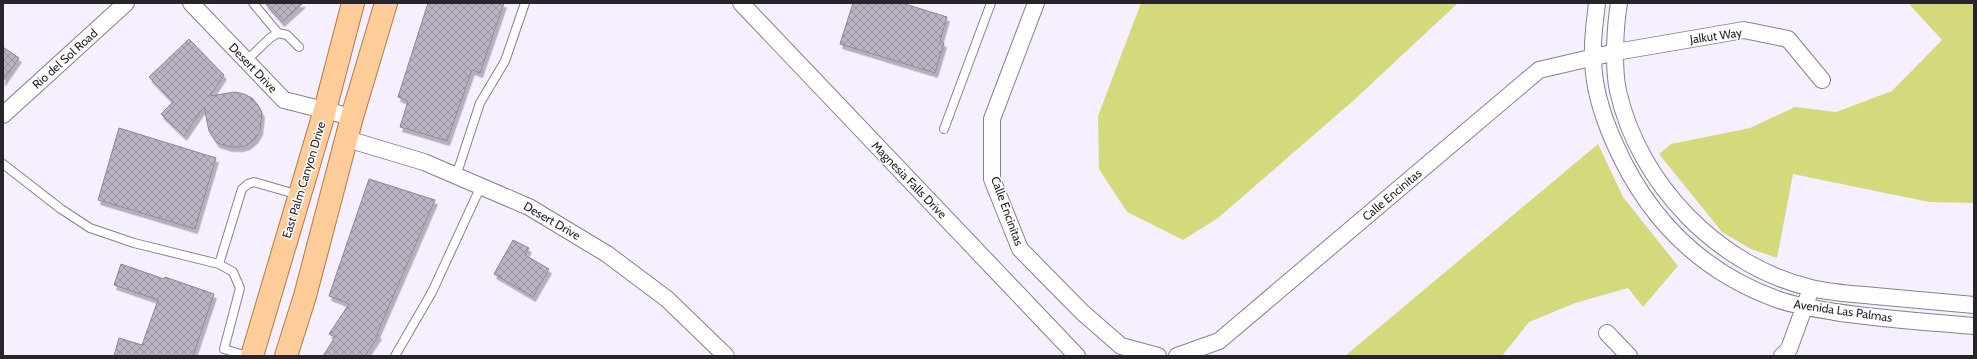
<svg xmlns="http://www.w3.org/2000/svg" width="1977" height="359" viewBox="0 0 1977 359" font-family="Cabin,sans-serif">
<style>
.green{fill:#d4da7b}
.building{fill:url(#building-cross-hatch);stroke:#8e8697;filter:url(#shadow)}
.lines{fill:none;stroke-linecap:round;stroke-linejoin:round}
.lane-casing{stroke:#888091;stroke-width:10}
.street-casing{stroke:#888091;stroke-width:18}
.primary-casing{stroke:#b27b46;stroke-width:24}
.lane{stroke:#fff;stroke-width:8}
.street{stroke:#fff;stroke-width:16}
.primary{stroke:#fecc99;stroke-width:22}
.labels{text-anchor:middle;stroke-width:3;stroke-linejoin:round;paint-order:stroke}
.street-label{font-size:12px;fill:#27242b;stroke:#fff}
</style>
<defs>
<pattern id="building-cross-hatch" width="8" height="8" patternUnits="userSpaceOnUse"><rect width="8" height="8" fill="#bbb2c4"/><path d="M0 0l8 8M0 8l8-8" fill="none" stroke="#98919f"/></pattern>
<filter id="shadow"><feDropShadow dx="2.5" dy="4.5" stdDeviation="0" flood-color="#0004"/></filter>
</defs>
<rect width="100%" height="100%" fill="#f6effe"/>
<!-- green -->
<path class="green" d="M1141,3H1458L1354,100L1218,218L1183,240L1127,212L1099,169L1098,116Z
M1908,3H1974V203L1929,202L1793,174L1777,258L1751,249L1722,232L1659,154L1671,144L1750,128L1795,107L1836,112L1892,91L1942,40Z
M1598,144L1623,197L1678,266L1643,307L1628,288L1575,303L1529,322L1502,356H1345Z"/>
<!-- building -->
<path class="building" d="M265,3H303L282,22Z
M428,3H504L480,73L472,70L447,141L400,127L408,101L398,97Z
M853,3H902L947,17L940,41L944,43L935,73L840,44Z
M189,39L224,75L210,96L235,92L244,94L252,98L258,105L262,113L260,131L255,139L248,145L240,147H230L217,143L209,131L204,107L184,136L161,114L173,102L149,77Z
M3,47L19,58L3,81Z
M119,128L216,158L195,229L98,200Z
M369,179L435,200L377,334L379,335L365,356H323L335,337L329,334L349,304L329,296Z
M513,240L529,248L525,255L549,269L533,297L494,274Z
M121,264L164,279L165,277L214,294L193,356H114L119,338L142,345L158,300L114,285Z"/>
<g class="lines">
<defs>
<path id="lane" d="M253,3L278,33
M246,61L270,38L278,33L287,35L299,47
M944,129L991,3
M3,164L61,209L90,228L134,243L219,264L233,272L240,288L224,349L247,356
M456,176L480,103L505,61L525,3
M219,264L242,189L248,184L254,182L299,195
M395,356L432,292L481,186"/>
<path id="street" d="M191,3L284,100L352,117
M741,3L1077,356
M1036,3L992,119V179L1020,249L1082,312L1121,346L1158,356
M1597,3C1595,21 1592,39 1593,57C1593,87 1602,115 1614,142C1647,218 1700,272 1779,300C1797,306 1817,309 1835,312C1881,319 1928,322 1974,326
M1619,3C1615,27 1613,67 1618,91C1639,184 1718,266 1811,288C1832,293 1854,294 1875,296C1908,299 1941,302 1974,305
M3,115L126,3
M347,139L424,162L529,207L607,254L667,299L726,356
M1607,333L1629,356
M1177,356L1219,341L1539,70L1616,52L1744,30L1788,39L1822,80
M1782,356L1789,349L1808,297"/>
<path id="primary" d="M252,356L325,110L353,3
M286,356L305,296L352,117L386,3"/>
</defs>
<!-- lane casing -->
<use href="#lane" class="lane-casing"/>
<!-- street casing -->
<use href="#street" class="street-casing"/>
<!-- primary casing -->
<use href="#primary" class="primary-casing"/>
<!-- lane -->
<use href="#lane" class="lane"/>
<!-- street -->
<use href="#street" class="street"/>
<!-- primary -->
<use href="#primary" class="primary"/>
</g>
<g class="labels">
<!-- street labels -->
<g class="street-label">
<text transform="translate(1716 36) rotate(-8)" y="4">Jalkut Way</text>
<text transform="translate(65 59) rotate(-42)" y="4">Rio del Sol Road</text>
<text transform="translate(253 68) rotate(46)" y="4">Desert Drive</text>
<text transform="translate(304 180) rotate(-73)" y="4">East Palm Canyon Drive</text>
<text transform="translate(909 180) rotate(46)" y="4">Magnesia Falls Drive</text>
<text transform="translate(1392 195) rotate(-40)" y="4">Calle Encinitas</text>
<text transform="translate(1007 211) rotate(70)" y="4">Calle Encinitas</text>
<text transform="translate(552 221) rotate(30)" y="4">Desert Drive</text>
<text transform="translate(1843 311) rotate(8)" y="4">Avenida Las Palmas</text>
</g>
</g>
<!-- border -->
<rect width="1977" height="359" fill="none" stroke="#27242b" stroke-width="8"/>
</svg>
